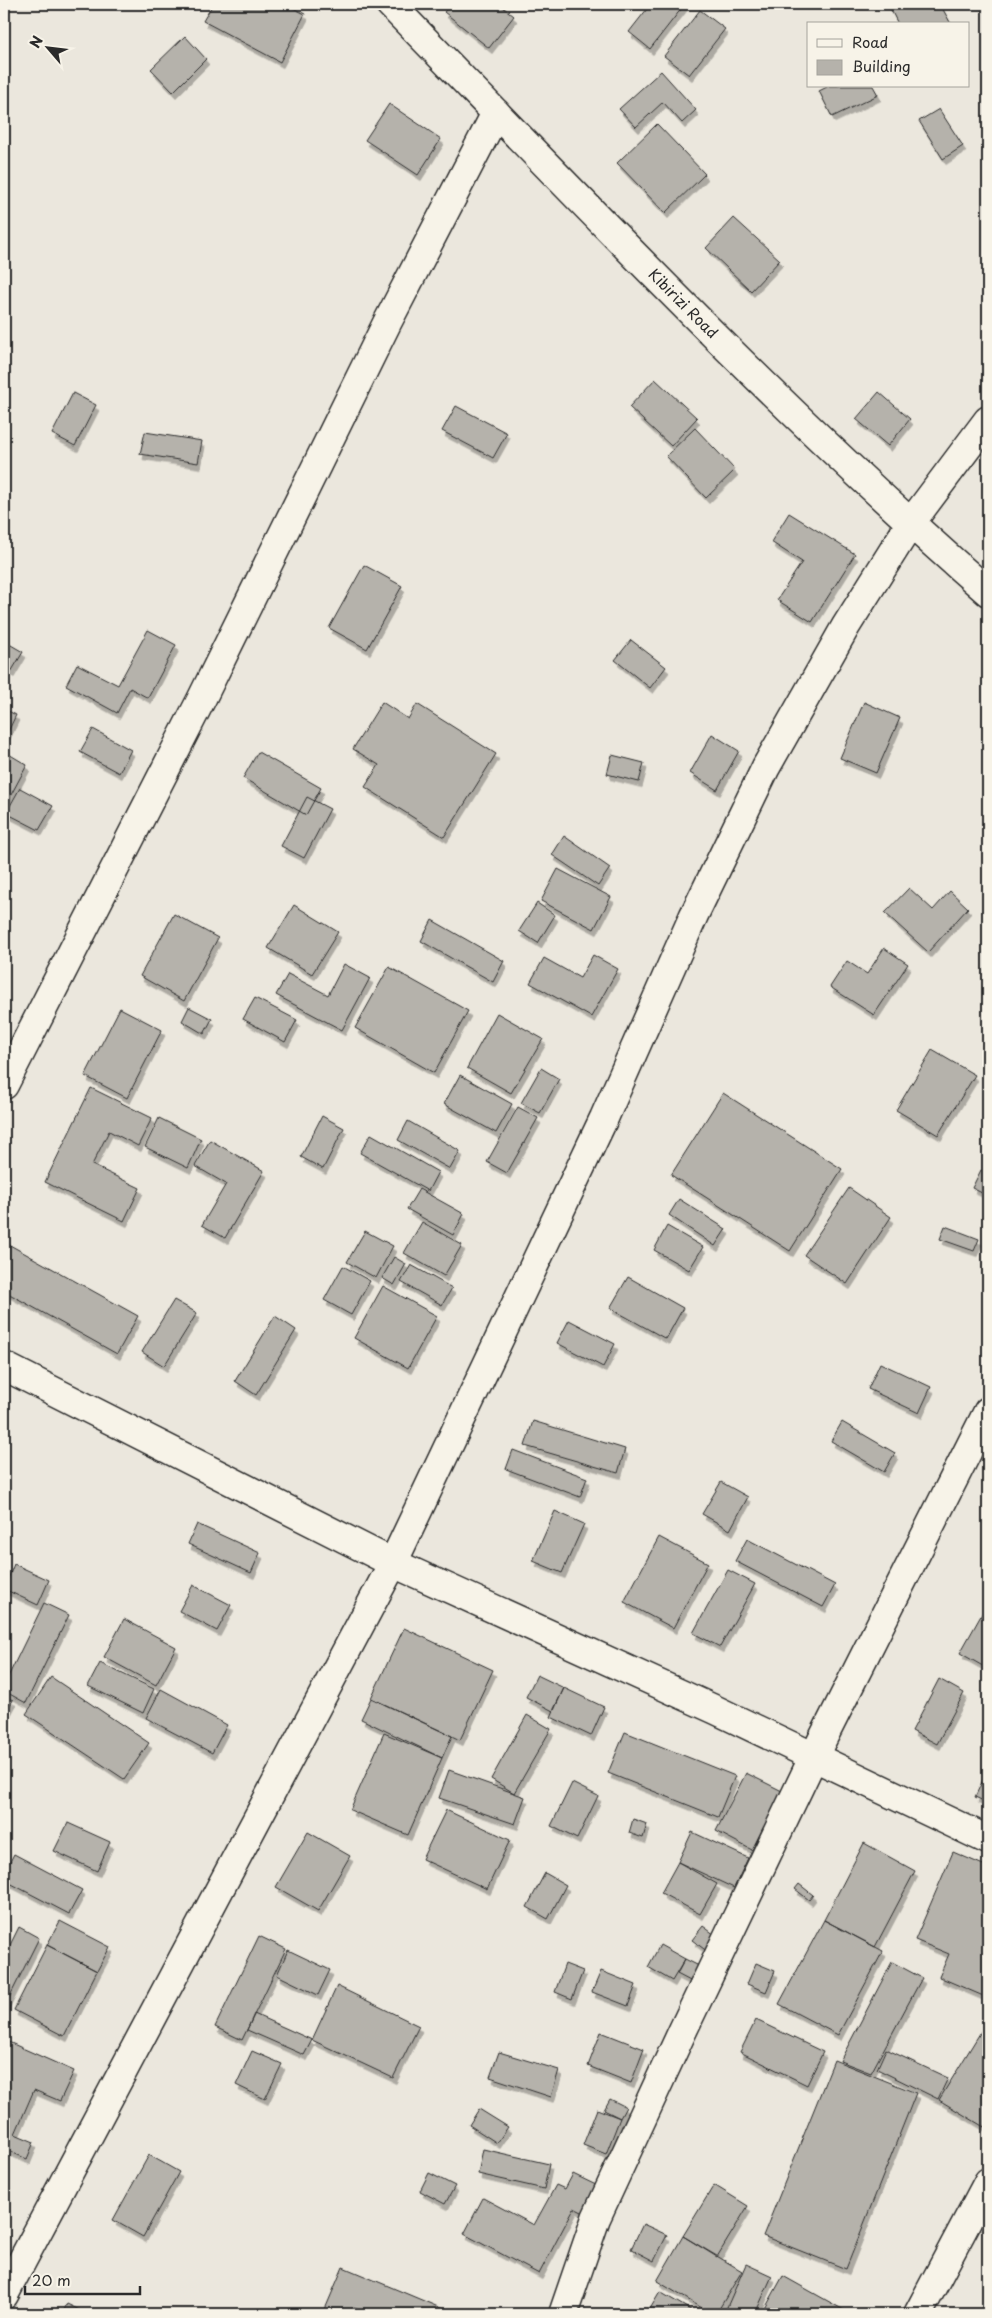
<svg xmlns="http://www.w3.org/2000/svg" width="992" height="2318" viewBox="0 0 992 2318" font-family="'Playpen Sans',sans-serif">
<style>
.building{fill:#b5b2ab;stroke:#2b2b2b;filter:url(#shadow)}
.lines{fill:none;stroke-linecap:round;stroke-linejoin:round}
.minor-casing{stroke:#2b2b2b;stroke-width:31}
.minor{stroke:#f7f3e8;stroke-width:28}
.labels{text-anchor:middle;stroke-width:4;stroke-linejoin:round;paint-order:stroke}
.street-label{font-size:15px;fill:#2b2b2b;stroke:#f7f3e8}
</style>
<defs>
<filter id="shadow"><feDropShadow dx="3" dy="5.5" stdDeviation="0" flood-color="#0004"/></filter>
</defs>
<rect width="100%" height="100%" fill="#ebe7dd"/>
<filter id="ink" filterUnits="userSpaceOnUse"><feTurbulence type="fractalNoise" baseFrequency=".02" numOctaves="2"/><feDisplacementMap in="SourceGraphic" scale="10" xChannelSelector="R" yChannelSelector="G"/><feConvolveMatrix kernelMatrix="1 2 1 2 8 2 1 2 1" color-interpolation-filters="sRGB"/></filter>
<g filter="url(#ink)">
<!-- building -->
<path class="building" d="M213,4H285L305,14L280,62L203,21Z
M451,4H499L514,16L489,48L444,12Z
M651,4H685L650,49L629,32Z
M888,4H940L951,24H898Z
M700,10L725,29L689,75L664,56Z
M185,36L206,59L173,92L151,69Z
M661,71L696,110L682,123L663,102L636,127L619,109Z
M829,86H873L878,95L832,117L819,91Z
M389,104L441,139L418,175L365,140Z
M939,109L963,146L943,159L919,121Z
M657,124L705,174L665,213L617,163Z
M734,218L780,260L751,291L706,248Z
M655,379L697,418L671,446L629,407Z
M879,392L910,419L888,446L856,419Z
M73,393L96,405L75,446L52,434Z
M456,406L507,433L493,458L442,431Z
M695,428L735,470L706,498L666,456Z
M145,432L202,441L198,463L140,454Z
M789,513L855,554L812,622L777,600L802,562L771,542Z
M364,565L402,586L367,649L329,628Z
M148,630L176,645L148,698L130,688L117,713L66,685L77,664L118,685Z
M631,640L666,667L650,688L615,660Z
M4,641L23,652L11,672L4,667Z
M382,702L408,719L417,704L496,754L444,837L365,787L379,765L353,749Z
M864,702L900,718L876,773L840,758Z
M4,709L16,715L4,740Z
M93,729L131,750L119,773L80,752Z
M712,734L739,751L717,790L690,773Z
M258,752L321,788L306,815L243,778Z
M7,753L27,765L5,806L4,760Z
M612,755L644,763L639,782L607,774Z
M20,788L53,806L39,830L6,813Z
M307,797L330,809L304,858L281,846Z
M564,836L610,868L598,886L552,855Z
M558,869L611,897L594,929L541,901Z
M909,888L933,910L950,891L968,908L928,952L885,913Z
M537,903L555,915L538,943L519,931Z
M294,905L338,932L312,974L268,948Z
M174,914L218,938L184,1001L140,976Z
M432,920L504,961L493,982L421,941Z
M884,948L908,964L874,1015L830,987L847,961L867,974Z
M593,955L618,969L591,1017L530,983L544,958L580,978Z
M344,964L370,978L342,1030L276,995L288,974L328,995Z
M389,967L468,1011L434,1073L355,1028Z
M255,998L297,1020L285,1042L243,1019Z
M189,1007L212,1019L204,1034L182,1021Z
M120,1008L162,1030L127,1098L85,1076Z
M497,1013L543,1039L511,1093L467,1068Z
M932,1050L975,1075L938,1135L896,1110Z
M541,1068L559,1079L540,1113L521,1103Z
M460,1075L512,1104L496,1133L444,1104Z
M91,1088L152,1118L138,1146L109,1131L92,1165L140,1188L124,1221L45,1182Z
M723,1093L842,1169L790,1251L671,1175Z
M518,1107L538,1118L507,1173L487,1162Z
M322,1116L344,1128L323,1169L301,1157Z
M159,1118L201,1139L188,1168L145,1147Z
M408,1121L460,1151L450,1169L398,1140Z
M371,1134L438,1172L428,1191L360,1153Z
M210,1140L264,1171L225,1238L202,1225L226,1184L195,1166Z
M981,1170L988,1173V1196L972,1188Z
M849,1188L891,1217L847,1284L804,1255Z
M419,1189L464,1214L453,1235L407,1209Z
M679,1199L726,1229L715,1246L669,1215Z
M422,1222L462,1245L444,1276L404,1253Z
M667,1226L703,1247L689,1270L654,1250Z
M945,1226L979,1239L974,1251L940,1239Z
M365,1231L393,1246L376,1278L347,1262Z
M8,1244L138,1316L117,1354L4,1291V1251Z
M394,1257L406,1264L394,1285L382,1278Z
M411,1265L452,1288L442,1305L401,1282Z
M343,1266L370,1281L351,1315L324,1300Z
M628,1277L683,1308L666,1339L610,1308Z
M383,1286L437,1316L408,1368L354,1338Z
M174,1300L197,1313L164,1366L142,1352Z
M275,1316L296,1330L256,1395L235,1381Z
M569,1320L615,1344L603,1367L557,1343Z
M880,1363L931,1387L919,1413L868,1389Z
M533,1421L625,1449L618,1473L525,1446Z
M842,1422L895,1453L884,1472L831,1441Z
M513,1450L587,1478L580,1497L506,1469Z
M721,1482L748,1497L730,1530L702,1514Z
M555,1511L584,1524L562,1573L533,1561Z
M197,1524L260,1553L251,1573L188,1544Z
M659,1537L708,1563L673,1628L624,1602Z
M747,1539L835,1585L823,1607L735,1561Z
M14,1564L49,1580L38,1605L4,1589Z
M728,1570L755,1584L720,1647L693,1633Z
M193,1585L231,1605L217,1631L179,1611Z
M44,1603L69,1615L26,1703L4,1691V1685Z
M988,1603V1669L960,1653Z
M124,1619L176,1647L156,1685L104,1657Z
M404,1628L493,1670L460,1740L371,1698Z
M100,1663L154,1689L143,1713L88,1686Z
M537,1675L564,1688L553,1711L526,1697Z
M51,1677L149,1743L124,1779L26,1714Z
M939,1679L964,1693L937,1744L912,1731Z
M564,1688L604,1707L591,1736L551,1717Z
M161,1689L227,1725L212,1753L146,1718Z
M4,1696L13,1700L4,1717Z
M371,1698L452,1736L442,1758L361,1719Z
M527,1715L551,1729L514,1793L491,1779Z
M625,1732L735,1776L718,1817L608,1773Z
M384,1733L442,1758L408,1835L350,1810Z
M988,1769V1803L975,1797Z
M449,1770L525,1797L515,1824L439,1798Z
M746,1773L782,1791L752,1850L716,1831Z
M572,1783L598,1796L577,1839L551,1826Z
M446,1810L510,1840L487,1889L422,1859Z
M633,1819L647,1824L643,1838L629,1833Z
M68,1823L110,1842L97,1871L54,1851Z
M308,1832L350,1856L318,1911L276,1887Z
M692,1832L748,1858L734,1888L678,1862Z
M864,1843L915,1871L875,1947L824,1920Z
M953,1852L988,1867V1998L939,1977L949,1954L915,1940Z
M14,1854L82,1890L69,1914L4,1880V1873Z
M678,1862L717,1884L700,1914L661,1893Z
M545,1873L566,1885L548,1919L527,1907Z
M799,1884L813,1895L809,1900L795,1889Z
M824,1920L883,1951L838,2035L779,2004Z
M60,1921L110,1947L97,1971L47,1945Z
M703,1926L719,1938L708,1952L692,1940Z
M19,1927L39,1938L4,2008V1957Z
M259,1936L286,1949L242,2040L215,2027Z
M47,1945L97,1971L64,2036L14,2010Z
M660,1945L685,1959L672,1981L648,1967Z
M288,1950L330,1970L318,1995L277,1975Z
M685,1959L703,1968L696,1984L677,1974Z
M892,1962L922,1978L871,2073L840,2061Z
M756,1963L775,1971L766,1992L747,1984Z
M565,1964L583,1971L572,1999L555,1992Z
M601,1971L636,1985L628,2006L592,1992Z
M337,1986L419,2026L393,2078L312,2040Z
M254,2014L312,2040L304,2055L247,2030Z
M756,2020L823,2052L807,2085L740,2052Z
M988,2020V2120L984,2127L939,2100Z
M601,2032L644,2049L631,2083L588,2066Z
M4,2040L74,2071L60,2101L34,2090L15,2134L34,2142L27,2159L4,2149Z
M886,2049L948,2078L938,2099L877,2069Z
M252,2051L282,2064L265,2099L236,2085Z
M499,2052L559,2070L551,2097L490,2077Z
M834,2060L916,2093L846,2269L763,2236Z
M610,2099L626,2107L620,2118L604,2110Z
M479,2109L508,2127L497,2143L469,2125Z
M597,2109L620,2118L606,2154L583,2145Z
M483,2149L549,2164L544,2189L478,2174Z
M149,2155L179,2172L143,2237L113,2220Z
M429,2173L455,2186L445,2204L420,2191Z
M573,2174L598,2186L584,2213L574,2208L539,2274L464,2234L483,2198L534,2225L556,2185L565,2189Z
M714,2185L748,2206L717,2257L683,2236Z
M643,2224L667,2235L654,2261L631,2249Z
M683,2236L742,2271L716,2314H712L657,2281Z
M746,2264L772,2276L755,2314H724Z
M343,2267L455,2314H372L354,2307L351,2314H323Z
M783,2276L851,2314H762Z
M660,2292L694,2312L693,2314H647Z
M67,2304L88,2314H62Z"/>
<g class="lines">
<defs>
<g id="minor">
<path id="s1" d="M390,4C585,204 777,408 988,592"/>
<path d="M4,1085L202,698L387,323L496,113"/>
<path d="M4,1366L393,1563L716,1710L988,1840"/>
<path d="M4,2295L393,1563L604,1118L694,915L766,767L846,626L910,524L988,420"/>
<path d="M563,2314L596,2218L683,2030L814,1756L988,1411"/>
<path d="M918,2314L988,2182"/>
</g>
</defs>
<!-- minor casing -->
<use href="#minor" class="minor-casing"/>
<!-- minor -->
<use href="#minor" class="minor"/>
</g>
</g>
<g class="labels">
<!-- street labels -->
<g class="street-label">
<text dy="5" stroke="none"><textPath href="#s1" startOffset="419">Kibirizi Road</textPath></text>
</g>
</g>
<!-- margin -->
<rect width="992" height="2318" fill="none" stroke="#f7f3e8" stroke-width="20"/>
<rect x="10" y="10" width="972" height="2298" fill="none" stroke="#2b2b2b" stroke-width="2" filter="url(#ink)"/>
<!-- legend -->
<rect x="807" y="22" width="162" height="65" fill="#f7f3e8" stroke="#a5a39c"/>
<rect x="817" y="39" width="25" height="8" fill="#f7f3e8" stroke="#a5a39c"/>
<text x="852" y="48" font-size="15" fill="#2b2b2b">Road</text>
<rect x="817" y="60" width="25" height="15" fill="#b5b2ab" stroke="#a5a39c"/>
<text x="852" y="72" font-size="15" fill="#2b2b2b">Building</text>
<!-- north arrow -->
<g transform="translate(48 48) rotate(298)" stroke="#f7f3e8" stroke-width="4" paint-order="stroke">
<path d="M0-4L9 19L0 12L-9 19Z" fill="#2b2b2b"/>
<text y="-8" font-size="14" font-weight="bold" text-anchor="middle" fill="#2b2b2b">N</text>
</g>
<!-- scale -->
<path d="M25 2286v8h115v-8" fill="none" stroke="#2b2b2b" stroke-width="2.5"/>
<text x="32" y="2286" font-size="15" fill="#2b2b2b" stroke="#f7f3e8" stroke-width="4" paint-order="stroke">20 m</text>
</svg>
